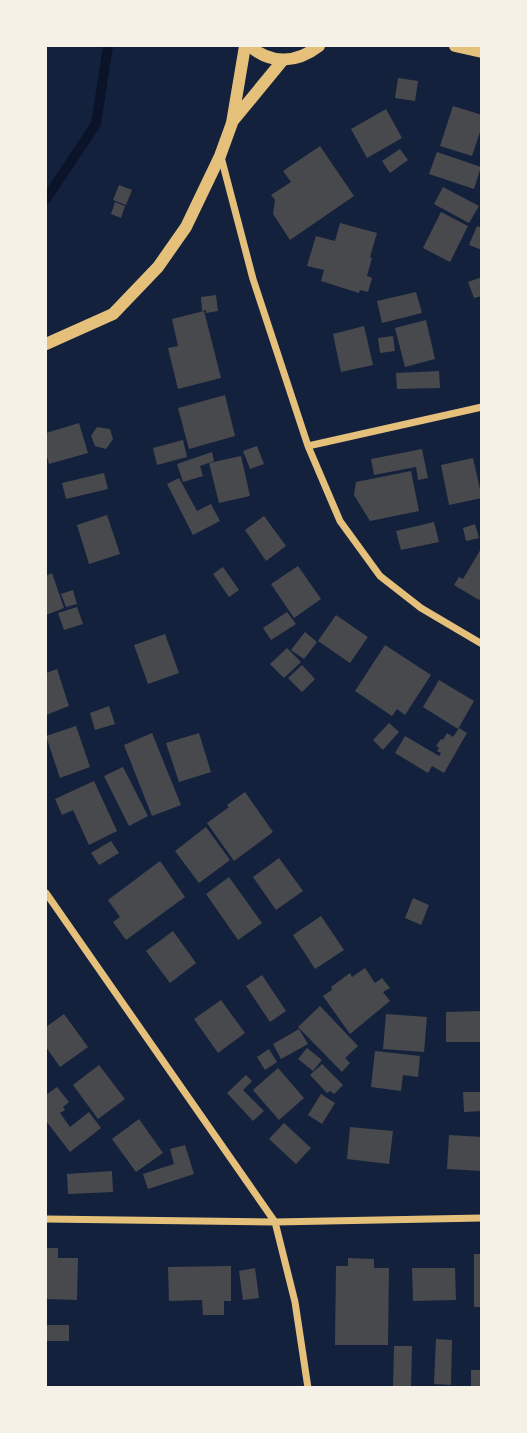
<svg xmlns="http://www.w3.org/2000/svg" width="527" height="1433" viewBox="0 0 527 1433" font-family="Jost,sans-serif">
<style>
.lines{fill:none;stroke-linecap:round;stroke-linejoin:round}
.stream{stroke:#0b132b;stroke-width:10}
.building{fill:#48494c}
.minor{stroke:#e5c07b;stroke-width:7}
.tertiary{stroke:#e5c07b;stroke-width:12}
</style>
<rect width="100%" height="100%" fill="#14213d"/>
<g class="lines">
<!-- stream -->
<path class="stream" d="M46,199L96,124L108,46"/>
</g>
<!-- building -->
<path class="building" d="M398,78L418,81L415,101L395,98Z
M453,106L482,115V126L472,156L440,146Z
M386,109L402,138L367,158L351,129Z
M320,146L354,196L290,240L273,214L275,200L271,195L291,182L283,171Z
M400,149L408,160L390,173L382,161Z
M437,152L481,167L474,189L429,174Z
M119,185L132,190L126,205L113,200Z
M443,187L479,206L469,223L434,204Z
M115,202L125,206L121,218L111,214Z
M441,212L468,226L450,262L423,248Z
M340,223L377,233L370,257L372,258L367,276L372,278L368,292L360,290L359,293L321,281L324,270L307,266L316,236L335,241Z
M477,226L482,228V250L469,245Z
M482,277V296L474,298L468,282Z
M416,292L422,313L382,323L377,301Z
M216,295L218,311L206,313V310L202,311L201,297Z
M204,311L221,378L178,389L168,348L178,346L172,319Z
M426,320L435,359L405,367L395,328Z
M364,326L373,365L341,372L333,334Z
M393,336L395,351L380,353L378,338Z
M439,371L440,388L397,389L396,373Z
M225,395L235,436L189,449L178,408Z
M79,423L88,453L49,464L46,453V433Z
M97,427L110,429L113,439L106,449L95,446L91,436Z
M183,440L187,457L157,465L153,448Z
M257,446L264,464L250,469L243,451Z
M422,449L428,478L418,480L416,467L374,475L371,459Z
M212,452L214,461L200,466L203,476L183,482L177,464Z
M241,456L250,496L219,503L209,463Z
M473,458L482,498L449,505L441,465Z
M411,471L419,511L370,521L354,495L356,482Z
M104,473L108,489L66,499L62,483Z
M179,478L197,511L211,504L220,521L193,535L167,484Z
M107,515L120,554L89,564L77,525Z
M264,516L286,546L266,561L245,530Z
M434,522L439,542L401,550L396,531Z
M475,524L479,538L466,541L463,528Z
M482,547V596L479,600L454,585L459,577L463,579Z
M298,566L321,599L294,618L271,584Z
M223,567L239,590L229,597L213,574Z
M52,573L64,608L46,615V576Z
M73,590L77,604L66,607L61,594Z
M77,607L83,624L64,630L58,613Z
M287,612L296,624L271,640L263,628Z
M336,615L368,637L350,663L318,641Z
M305,632L317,642L304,659L291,650Z
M165,634L179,673L148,684L134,645Z
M385,645L431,675L405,715L397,709L392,716L355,691Z
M287,648L301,662L284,678L270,664Z
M302,665L315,679L302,692L288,678Z
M57,669L69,706L46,715V673Z
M439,680L474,701L458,729L423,707Z
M109,706L115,724L95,730L90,713Z
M389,723L399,732L383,750L373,740Z
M76,726L90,767L60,778L46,736Z
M459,728L467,733L444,773L432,766L428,773L395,753L405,736L439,756L441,753L437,751L439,748L436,746L441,739L443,740L447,733L453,737Z
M152,733L181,805L152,816L124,745Z
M199,733L211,772L179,782L166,743Z
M123,767L148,816L129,826L104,776Z
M94,781L117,831L89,845L73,810L62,815L55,799Z
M245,792L273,832L234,861L207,823L229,807L227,805Z
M206,827L230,860L199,883L175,851Z
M111,841L119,853L99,865L91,853Z
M279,858L303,891L276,910L253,877Z
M160,861L185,897L126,940L113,922L120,917L108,900Z
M229,877L262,923L238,940L206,894Z
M413,898L429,905L421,925L405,918Z
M321,916L344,950L315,969L293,935Z
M173,931L196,963L170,983L146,951Z
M365,968L375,983L382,978L390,988L383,992L390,1001L350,1034L323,996L332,990L331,987L350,973L352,977Z
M262,975L286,1011L270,1022L246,986Z
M221,1000L245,1033L218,1053L194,1019Z
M320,1006L358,1046L345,1058L350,1063L342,1072L298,1027Z
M482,1011V1042H446V1012Z
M64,1014L88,1047L60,1067L46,1047V1027Z
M386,1014L427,1017L424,1052L383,1049Z
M299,1029L308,1044L281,1059L273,1044Z
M307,1048L322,1060L313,1071L298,1059Z
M269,1049L277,1062L265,1070L257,1057Z
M375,1051L420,1056L418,1077L403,1075L401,1091L371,1087Z
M322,1064L343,1085L334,1094L330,1091L327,1093L310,1075Z
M99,1065L125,1099L98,1119L73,1085Z
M278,1068L304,1098L279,1120L253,1090Z
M246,1075L252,1081L243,1090L264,1111L253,1121L227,1093Z
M57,1087L69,1102L63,1107L65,1110L60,1113L70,1127L89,1112L101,1128L70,1152L46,1121V1095Z
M463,1092H482V1111L464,1112Z
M321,1094L335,1103L322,1124L308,1115Z
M139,1119L163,1153L136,1172L112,1139Z
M284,1123L311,1148L296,1164L269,1139Z
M350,1127L393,1131L389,1164L347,1159Z
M449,1135L482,1137V1171L447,1169Z
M185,1145L194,1174L148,1189L143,1174L174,1164L170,1149Z
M112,1171L113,1192L68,1194L67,1174Z
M46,1248H58V1258H78L77,1300L46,1299Z
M474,1254H482V1307H474Z
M348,1258L374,1259V1268H389L388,1345H335L336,1266H348Z
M231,1266V1301H224V1315H203L202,1300L169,1301L168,1267Z
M255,1268L259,1298L243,1300L239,1271Z
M412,1268H455L456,1300L413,1301Z
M46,1325H69V1341H46Z
M436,1339L452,1340L451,1385L434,1384Z
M394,1346H412L411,1388H393Z
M471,1370H482V1387H471Z"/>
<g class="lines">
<!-- minor -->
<path class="minor" d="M221,157L253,279L308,446L340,521L380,576L421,608L482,644
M308,446L482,407
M46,893L275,1222L295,1302L308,1388
M46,1219L275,1222L482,1218"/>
<!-- tertiary -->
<path class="tertiary" d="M250,46C271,65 297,63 319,46
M455,46L482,52
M232,122L283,60
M46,344L113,314L158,267L186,227L220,156L232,123L245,46"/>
</g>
<!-- border -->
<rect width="527" height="1433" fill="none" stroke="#f6f1e7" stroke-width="94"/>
</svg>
